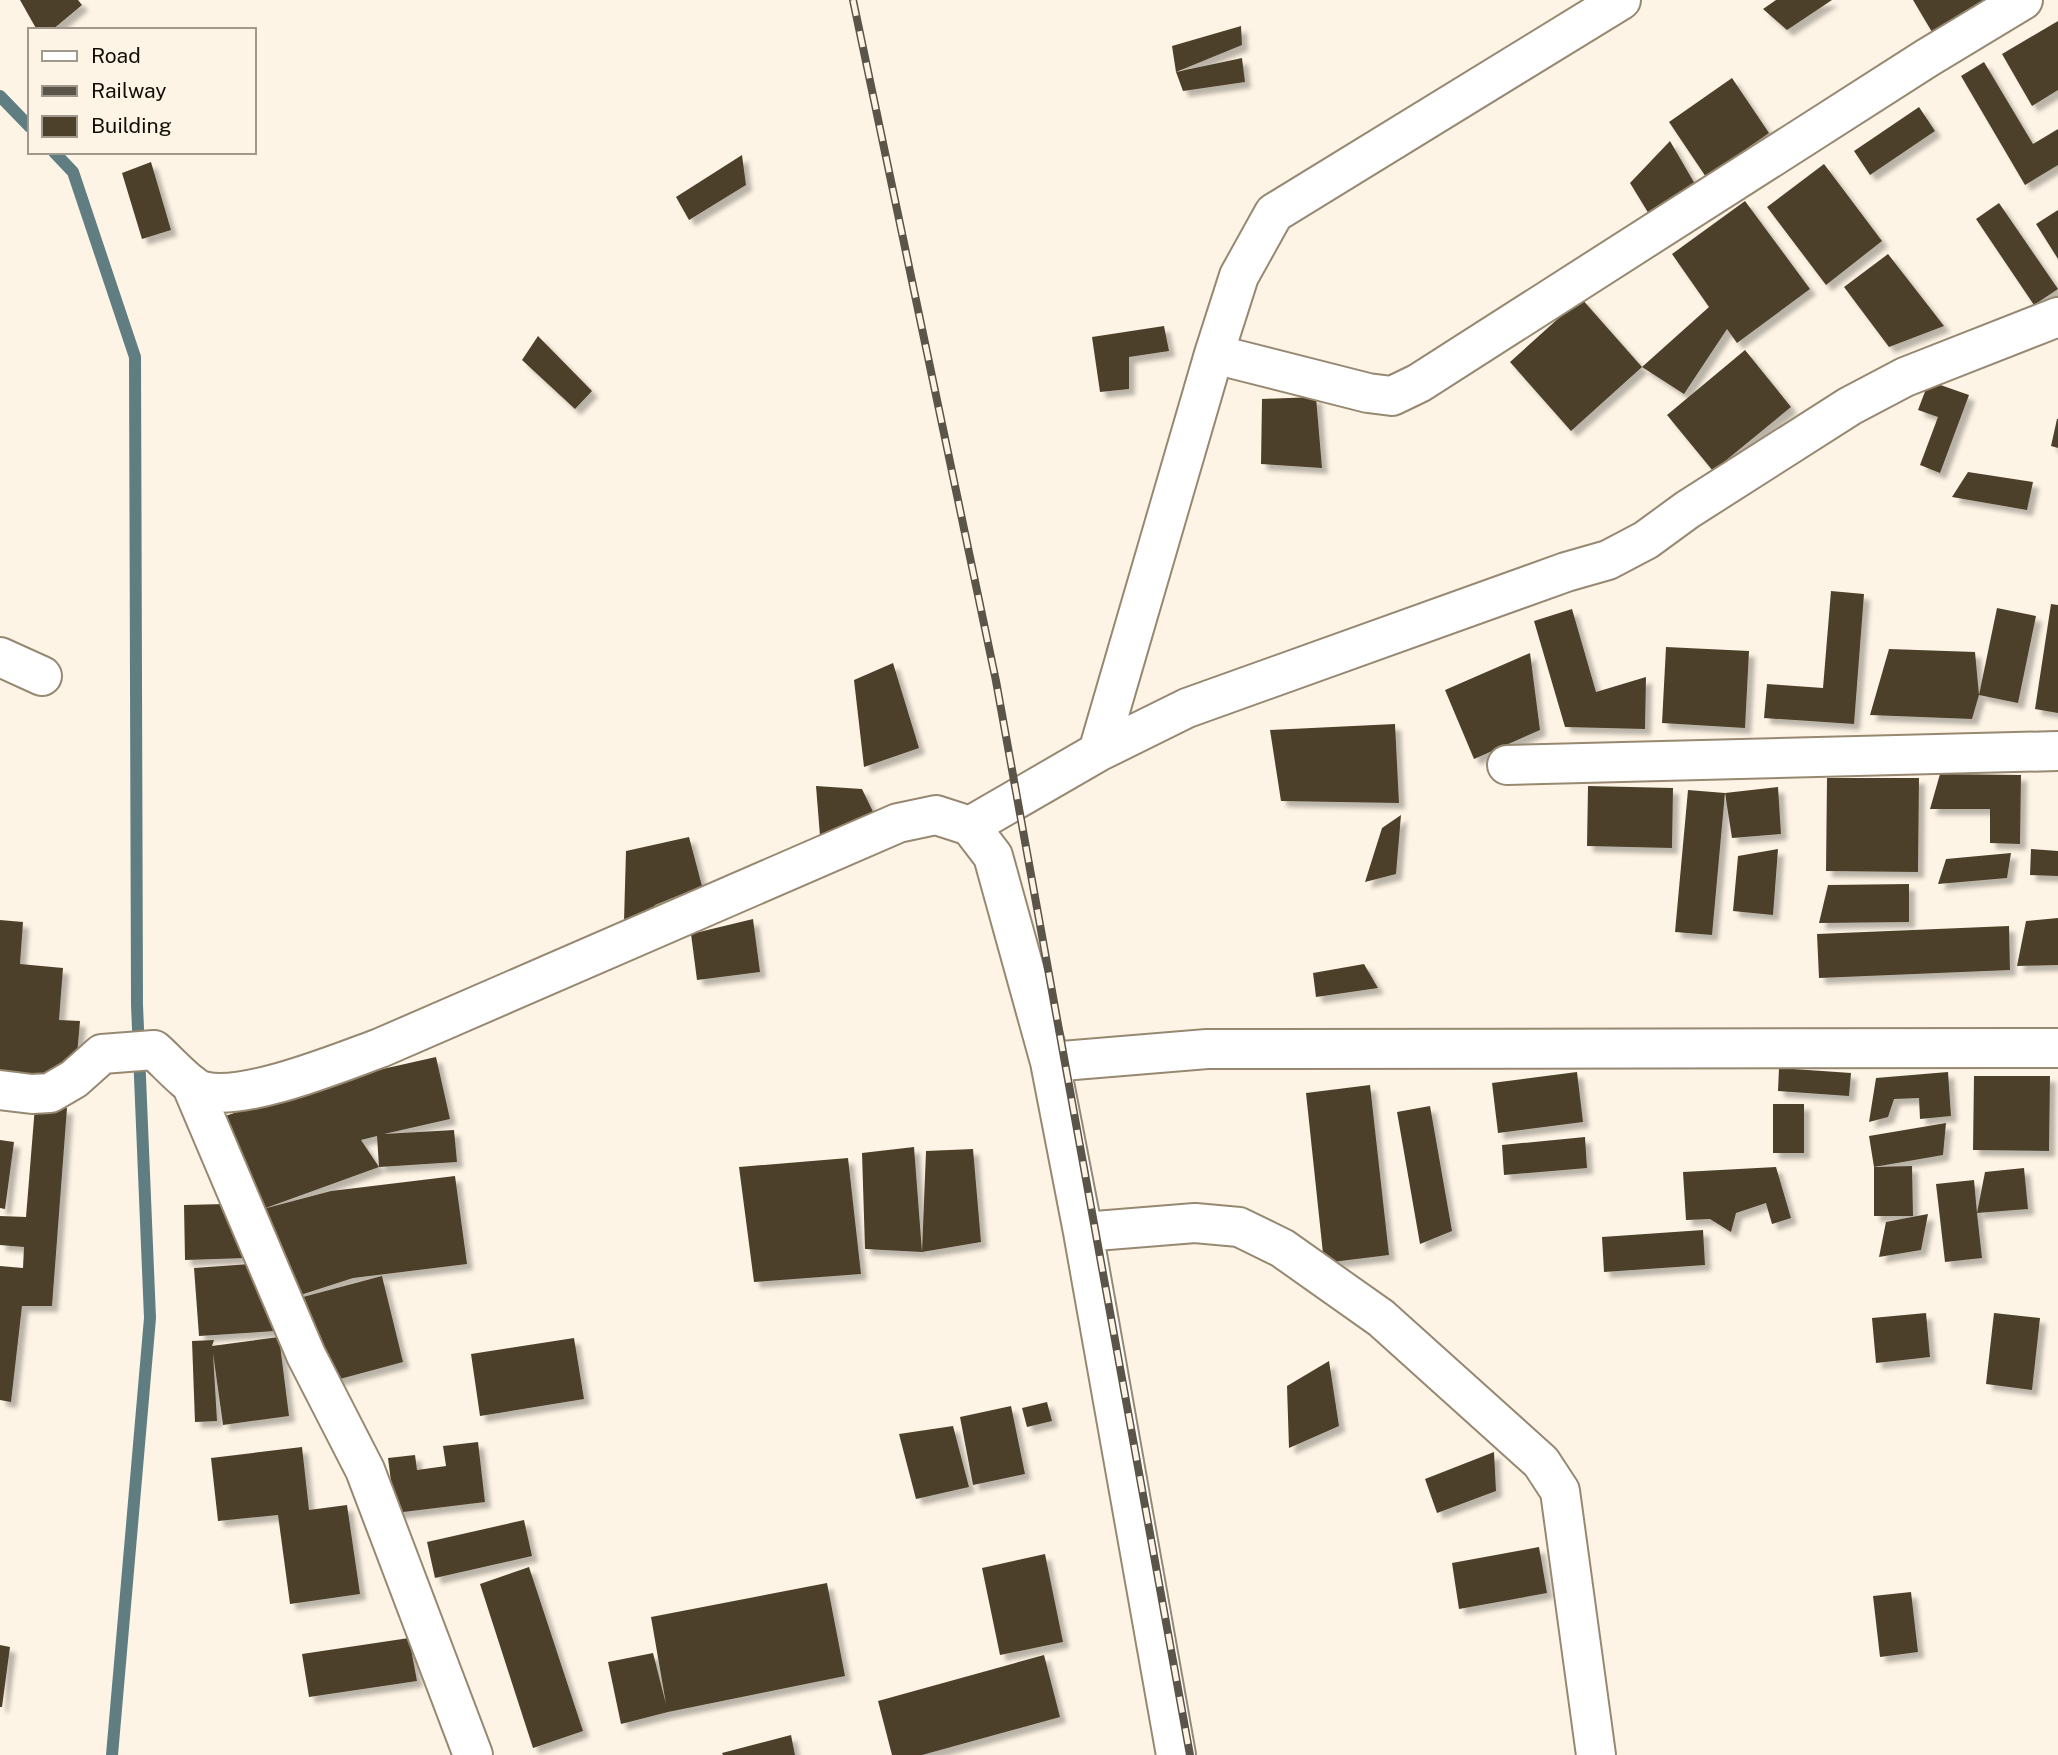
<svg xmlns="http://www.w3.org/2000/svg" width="2058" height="1755" viewBox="0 0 2058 1755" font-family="'Public Sans',sans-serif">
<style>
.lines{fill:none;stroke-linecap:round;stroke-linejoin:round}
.stream{stroke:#607d82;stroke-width:12}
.building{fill:#4e412c;filter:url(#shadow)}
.street-casing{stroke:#978872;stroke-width:42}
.street{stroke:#fff;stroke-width:38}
.rail-casing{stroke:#5a5449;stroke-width:8}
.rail{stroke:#fef4e5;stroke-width:5;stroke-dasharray:16;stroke-linecap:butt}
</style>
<defs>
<filter id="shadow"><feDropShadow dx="6" dy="6" stdDeviation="2" flood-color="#0004"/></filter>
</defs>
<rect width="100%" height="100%" fill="#fef4e5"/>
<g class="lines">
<!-- stream -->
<path class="stream" d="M0,96L30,127
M54,152L73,172L135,357L137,1005L150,1318L112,1755"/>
</g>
<!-- building -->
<path class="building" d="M20,0H78L82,5L52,30H37Z
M1776,0H1832L1787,30L1763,9Z
M1913,0H1984L1932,32Z
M2058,21V90L2032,106L2002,54Z
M1241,26L1242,45L1176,72L1172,46Z
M1242,58L1245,82L1183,91L1176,72Z
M1984,62L2033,144L2058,129V165L2025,185L1961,76Z
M1732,78L1769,133L1706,177L1669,122Z
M1919,107L1935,131L1870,175L1854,151Z
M1670,141L1699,191L1652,219L1630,183Z
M742,155L746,185L689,220L676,197Z
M151,162L171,230L142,239L122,173Z
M1824,164L1882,241L1826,285L1767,207Z
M1745,201L1810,289L1737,343L1727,329L1684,394L1642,367L1709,307L1672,254Z
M1999,203L2058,289L2034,305L1976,219Z
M2058,210V259L2036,224Z
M1888,254L1944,326L1889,347L1844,287Z
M1581,298L1642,367L1571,431L1510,362Z
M1164,326L1169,351L1129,357V389L1100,392L1092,337Z
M538,336L592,391L575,409L522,360Z
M1745,350L1791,407L1713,471L1667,415Z
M1929,381L1969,395L1940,473L1920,465L1938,417L1918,410Z
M1316,397L1322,468L1261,464L1262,399Z
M2057,419H2058V448L2051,446Z
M1968,472L2033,482L2027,510L1952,497Z
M1831,591L1864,594L1854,724L1764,718L1767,684L1823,688Z
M2051,604L2058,605V713L2035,709Z
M1997,608L2036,616L2018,703L1979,695Z
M1572,609L1596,692L1646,677L1645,729L1565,727L1534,621Z
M1666,647L1749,651L1745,728L1662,723Z
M1889,649L1975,652L1979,695L1972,719L1870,715Z
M1530,653L1540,730L1474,759L1445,690Z
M893,663L919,748L864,767L854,680Z
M1395,724L1399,803L1281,801L1270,730Z
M1940,774L2021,775L2020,844L1990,843V809H1930Z
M1827,778H1919L1918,872L1826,871Z
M816,786L862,789L877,820L820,836Z
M1588,786L1673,788L1672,848L1587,846Z
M1778,787L1781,834L1732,838L1725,793L1712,935L1675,932L1688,790L1725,793Z
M1401,815L1396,874L1365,882L1382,828Z
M689,837L702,886L655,905L648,917L624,921L626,851Z
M1778,849L1773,915L1733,911L1738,856Z
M2031,849L2058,851V876L2030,875Z
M2011,853L2007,878L1938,884L1946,859Z
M1909,884V922L1819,923L1828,885Z
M2058,918V965L2017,966L2026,921Z
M753,919L760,972L697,980L691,934Z
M0,920L23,922L20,964L63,968L59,1020L80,1021L75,1078L0,1072Z
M2009,926L2010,970L1819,978L1817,934Z
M1364,964L1378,988L1316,997L1313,973Z
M436,1057L450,1119L384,1134L454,1130L457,1162L379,1167L377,1136L361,1140L379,1167L263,1209L331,1191L455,1176L467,1264L353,1278L288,1299L225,1116L347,1077Z
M1779,1068L1851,1073L1849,1096L1778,1091Z
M1577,1072L1583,1122L1498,1133L1492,1083Z
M1948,1072L1951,1116L1920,1119L1919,1098L1894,1099L1888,1117L1869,1122L1876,1078Z
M1974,1076H2050L2049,1151L1973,1150Z
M1370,1085L1389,1255L1324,1263L1306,1093Z
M1773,1104H1804V1153H1773Z
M35,1106L67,1108L52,1306H22L11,1402L0,1400V1266L23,1268L24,1247L0,1245V1216L26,1217Z
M1430,1106L1452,1231L1420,1244L1397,1112Z
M1946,1123L1943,1155L1874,1167L1869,1136Z
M1585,1137L1587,1168L1504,1175L1502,1145Z
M0,1140L14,1142L5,1209L0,1208Z
M914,1147L922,1252L865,1249L862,1153Z
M973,1149L981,1242L922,1252L926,1151Z
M848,1158L861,1274L754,1282L739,1167Z
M1912,1166L1913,1216H1874V1167Z
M1776,1167L1791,1218L1772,1224L1766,1203L1736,1213L1731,1232L1710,1219L1686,1220L1683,1172Z
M2024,1168L2028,1209L1977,1213L1982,1258L1945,1262L1936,1184L1974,1180L1977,1213L1985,1172Z
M225,1204L246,1258L185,1260L184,1205Z
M1928,1214L1921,1250L1879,1257L1886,1222Z
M1703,1230L1705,1265L1604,1272L1602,1237Z
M250,1264L275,1331L199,1336L194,1268Z
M382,1276L403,1362L325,1383L303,1297Z
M1926,1313L1930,1357L1876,1363L1872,1318Z
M1994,1313L2040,1318L2032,1390L1986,1384Z
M279,1337L289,1416L223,1425L213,1353L217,1421L195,1422L192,1341L214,1340L212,1346Z
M574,1338L584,1399L480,1416L471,1354Z
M1329,1361L1339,1426L1289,1448L1287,1386Z
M1047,1402L1052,1421L1027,1427L1022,1408Z
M1011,1406L1025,1474L973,1485L960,1417Z
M953,1426L969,1487L916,1499L899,1434Z
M478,1442L485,1502L395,1513L388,1458L415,1455L417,1470L446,1466L443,1446Z
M302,1447L309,1510L347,1505L360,1594L290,1604L278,1515L218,1521L211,1458Z
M1494,1452L1496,1491L1437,1513L1425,1479Z
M524,1520L532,1556L435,1578L427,1542Z
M1539,1547L1547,1593L1459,1609L1452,1563Z
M1045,1554L1063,1642L1000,1655L982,1568Z
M529,1567L583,1731L533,1748L480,1584Z
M827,1583L845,1676L668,1712L621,1724L608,1662L653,1653L666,1704L651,1617Z
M1911,1592L1918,1652L1880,1657L1873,1596Z
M409,1638L417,1681L309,1697L302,1654Z
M0,1645L10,1647L2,1707H0Z
M1044,1655L1060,1717L922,1755H892L878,1701Z
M791,1735L795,1755H723L722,1753Z"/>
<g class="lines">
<defs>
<path id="street" d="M1214,354L1368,393L1392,396L1419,383L1927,58L2023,0
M0,657L42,676
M1098,752L1214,354L1239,276L1274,213L1621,0
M1507,765L2058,751
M970,826L1098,752L1187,708L1566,572L1608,560L1646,540L1687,510L1850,406L1905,377L2058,317
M1050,1062L1207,1049L2058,1048
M191,1084L306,1355L365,1470L473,1755
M0,1090L32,1094L50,1093L74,1079L102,1054L154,1050C166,1060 189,1087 203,1091C244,1102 339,1063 380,1048L898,823L936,815L970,826L993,856L1050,1062L1083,1232L1176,1755
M1083,1232L1195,1223L1239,1227L1282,1248L1381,1318L1541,1462L1560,1491L1596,1755"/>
</defs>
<!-- street casing -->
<use href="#street" class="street-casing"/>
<!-- street -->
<use href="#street" class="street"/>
<defs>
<path id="rail" d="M853,0L996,681L1190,1755"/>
</defs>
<!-- rail casing -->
<use href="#rail" class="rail-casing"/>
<!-- rail -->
<use href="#rail" class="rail"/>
</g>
<!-- legend -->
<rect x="28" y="28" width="228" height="126" fill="#fef4e5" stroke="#a0988b" stroke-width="2"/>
<rect x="42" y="51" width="35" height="10" fill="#ffffff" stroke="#a0988b" stroke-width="2"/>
<text x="91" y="63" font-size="21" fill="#120d05">Road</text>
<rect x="42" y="86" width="35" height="10" fill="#5a5449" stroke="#a0988b" stroke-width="2"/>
<text x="91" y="98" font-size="21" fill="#120d05">Railway</text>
<rect x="42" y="116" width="35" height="21" fill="#4e412c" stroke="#a0988b" stroke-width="2"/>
<text x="91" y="133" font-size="21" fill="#120d05">Building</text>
</svg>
